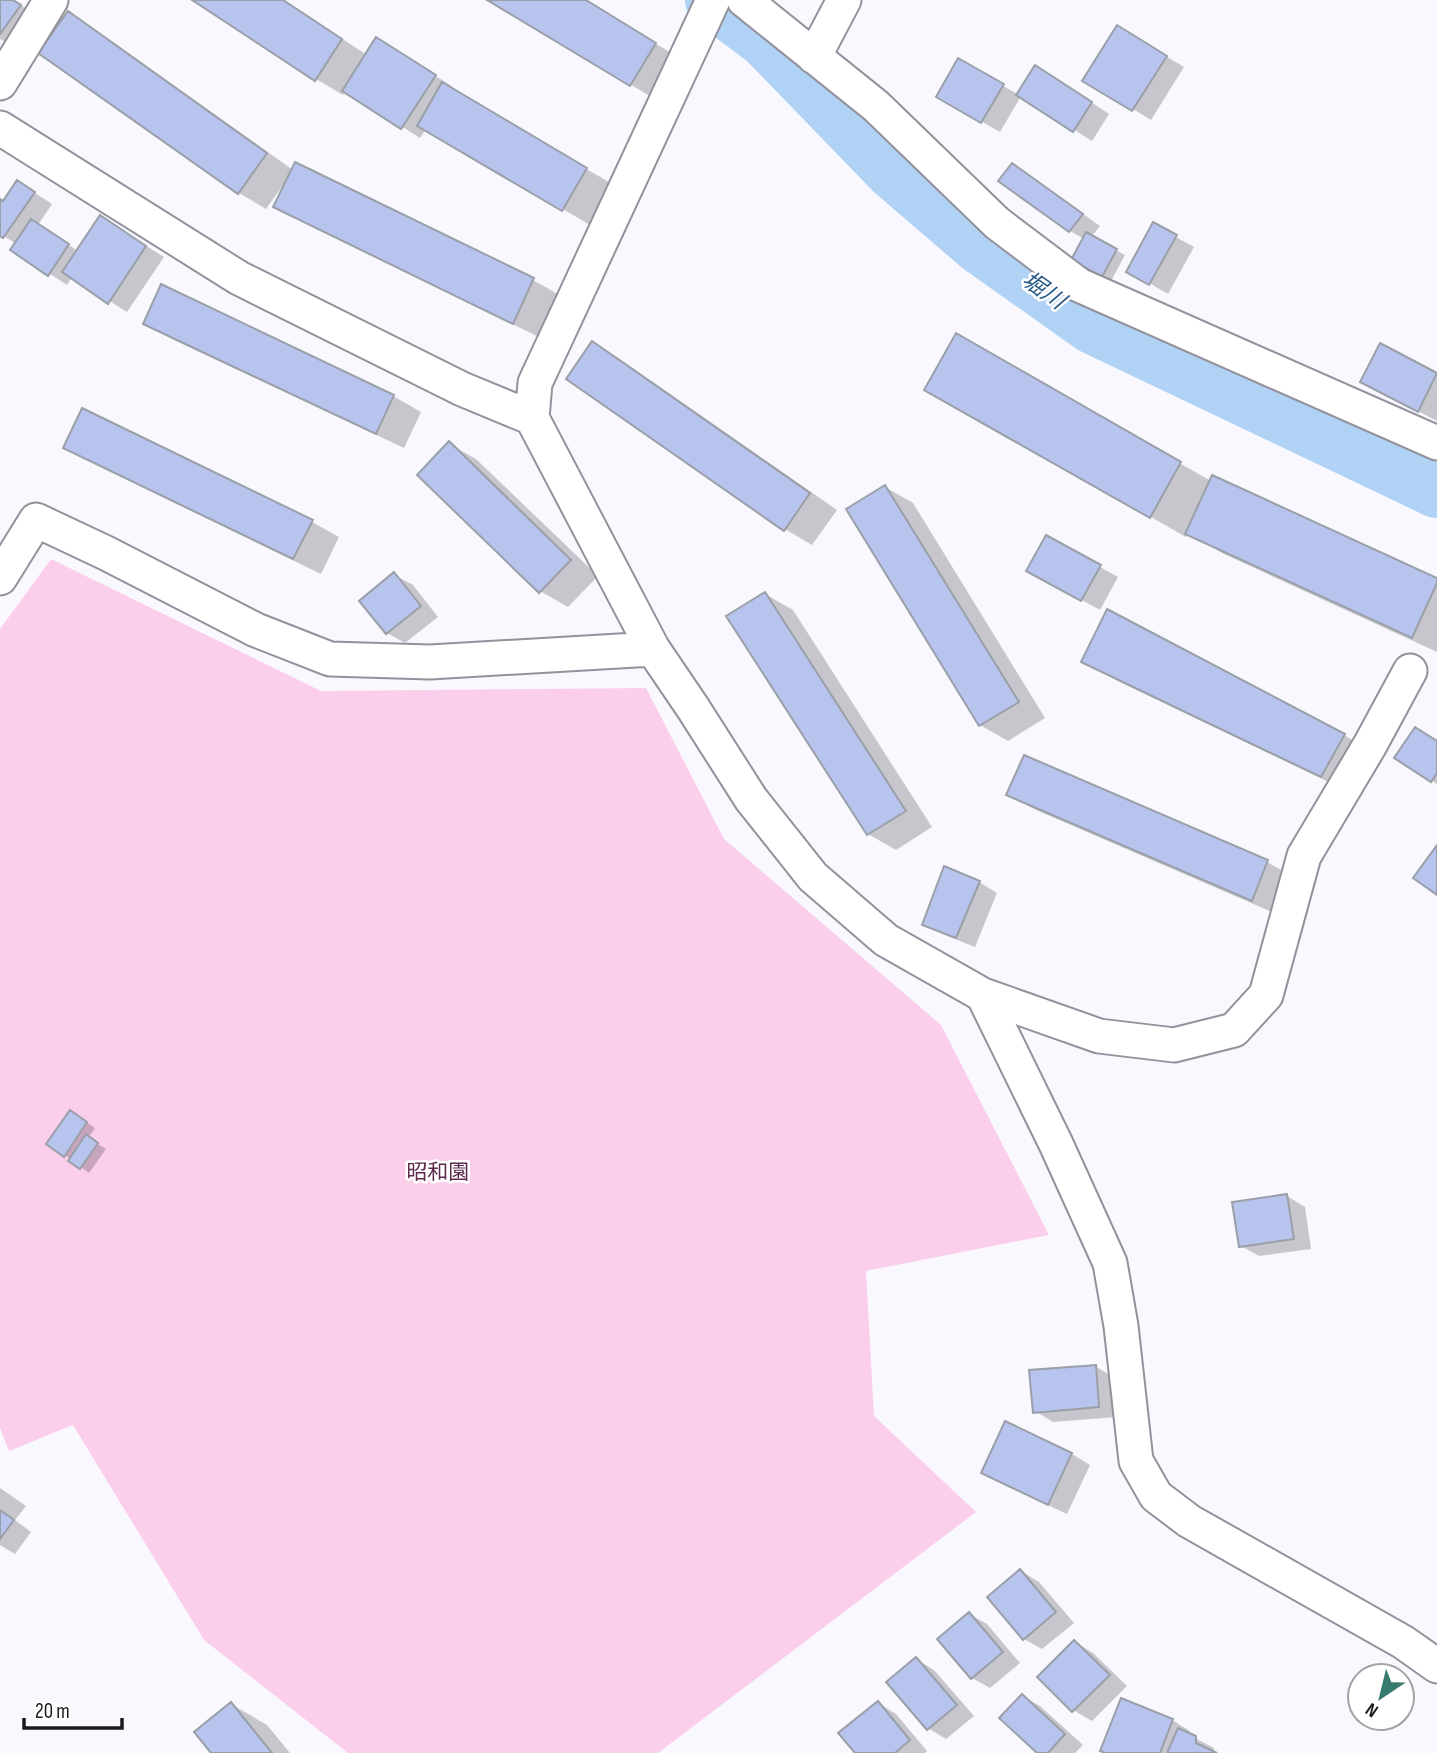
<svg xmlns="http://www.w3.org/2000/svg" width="1437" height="1753" viewBox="0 0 1437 1753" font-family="'Sofia Sans Condensed','Noto Sans JP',sans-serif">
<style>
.green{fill:#fbcfeb}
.shadow{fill:#0003}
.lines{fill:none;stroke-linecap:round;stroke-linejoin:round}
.river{stroke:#b0d3f5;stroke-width:58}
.building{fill:#b6c4ee;stroke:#9b9fa8;stroke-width:2}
.minor-casing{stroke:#93919b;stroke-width:37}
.minor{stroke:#fff;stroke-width:33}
.labels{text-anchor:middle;stroke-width:5;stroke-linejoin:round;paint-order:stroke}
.park-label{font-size:21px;fill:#5e2a4f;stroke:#fff}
.water-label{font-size:23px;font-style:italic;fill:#275986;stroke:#fff}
</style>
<rect width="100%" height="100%" fill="#f9f8ff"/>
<!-- green -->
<path class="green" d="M51,559L321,691L646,688L724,839L941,1025L1049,1235L866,1271L874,1416L976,1512L658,1753H348L204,1640L73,1425L9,1451L0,1428V629Z"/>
<!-- shadow -->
<path class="shadow" d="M0,0H14L38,17L16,48L0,39Z
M196,0H283L367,55L395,50L453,87L451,90L614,185L590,225L426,129L420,138L346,91L343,95L316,79Z
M490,0H583L683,60L658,101Z
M68,14L96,30L293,170L296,164L533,280L561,296L541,338L303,222L276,206L286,181L266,209L239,193Z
M1117,27L1184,67L1151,120L1085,80Z
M959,60L1019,95L1054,78L1109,114L1092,141L1021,96L1000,132L938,97Z
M1012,165L1030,176L1100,226L1091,237L1125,255L1111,281L1073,259L1084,239L1070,231L1001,181Z
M18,182L52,204L38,225L78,251L118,228L164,257L127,312L72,277L67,285L13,250L17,244L0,234V199L5,202Z
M1154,225L1194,247L1168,294L1128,271Z
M162,287L393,396L421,412L404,448L172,339L145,323Z
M957,336L1211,481L1437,580V652L1224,554L1189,534L1186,537L927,389Z
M593,343L620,359L837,510L812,545L785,529Z
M1381,346L1437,375V421L1381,392Z
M449,444L476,459L598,576L568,607L540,591Z
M66,447L312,522L339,537L321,574L93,463Z
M885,487L913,503L1045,718L1008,741L980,725Z
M1100,567L1118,577L1100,610L1028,570Z
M394,575L413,585L438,617L405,643L387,633Z
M765,594L793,610L932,827L896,850L868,834Z
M1084,661L1344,735L1380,756L1358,796L1120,682Z
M1437,742V784L1397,758Z
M1008,795L1267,862L1295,878L1279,915L1036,810Z
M979,882L997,893L975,947L942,934L924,924Z
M79,1117L95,1128L88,1138L106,1149L89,1173L65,1155Z
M1287,1196L1305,1207L1311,1249L1259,1256L1241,1246Z
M1095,1366L1113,1377L1117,1417L1053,1422L1035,1411Z
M1006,1424L1072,1454L1090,1465L1067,1514L1001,1483L983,1473Z
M0,1488L26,1506L15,1520L31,1532L15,1554L0,1545Z
M1021,1571L1039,1582L1074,1623L1042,1649L1024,1639Z
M969,1614L987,1624L1020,1663L990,1688L972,1678Z
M1075,1642L1093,1653L1127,1686L1092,1721L1073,1710Z
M916,1659L934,1670L974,1716L946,1739L928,1728Z
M1022,1696L1040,1706L1083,1745L1075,1753H1040Z
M878,1703L896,1714L927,1751L925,1753H857Z
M231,1704L267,1725L290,1753H213Z
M1172,1720L1190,1731L1189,1735L1214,1748V1753H1107Z"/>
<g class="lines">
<!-- river -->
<path class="river" d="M714,0L766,39L894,171L980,245L1093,325L1437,489"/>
</g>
<!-- building -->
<path class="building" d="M0,0H13L21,5L0,34Z
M192,0H283L342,39L315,81Z
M487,0H586L656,43L630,86Z
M68,11L267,153L238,194L38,53Z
M1117,25L1167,56L1132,111L1082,81Z
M376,37L436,75L401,129L342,91Z
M958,58L1004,84L981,123L936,97Z
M1035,65L1092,102L1073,132L1016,95Z
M442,82L587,168L562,211L417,126Z
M295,162L534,278L513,324L273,207Z
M1012,163L1083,214L1069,232L998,181Z
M17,180L35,192L3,238L0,236V199L3,201Z
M100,215L146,246L108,304L62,272Z
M31,219L69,244L48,276L10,250Z
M1153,222L1177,235L1149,285L1126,272Z
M1086,232L1117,249L1102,277L1071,260Z
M161,284L394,395L376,434L143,324Z
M956,333L1181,462L1150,518L924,390Z
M592,341L810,493L784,531L566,379Z
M1380,343L1437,373L1418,412L1360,382Z
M82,408L313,520L293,559L63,448Z
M449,441L571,560L539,593L417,475Z
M1212,475L1437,578V583L1412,638L1185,534Z
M885,485L1019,702L979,726L846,509Z
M1046,535L1101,565L1081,601L1026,571Z
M394,572L421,606L386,634L359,601Z
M765,592L906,811L867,835L726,616Z
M1107,609L1345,734L1321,777L1081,662Z
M1415,727L1437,741V773L1431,782L1394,758Z
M1024,755L1268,860L1252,901L1006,795Z
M1437,845V895L1413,878Z
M944,866L980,881L956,938L922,925Z
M70,1110L87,1122L64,1157L46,1144Z
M86,1134L98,1143L80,1169L68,1161Z
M1287,1194L1294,1239L1239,1247L1232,1202Z
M1096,1365L1099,1407L1033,1413L1029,1370Z
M1005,1421L1072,1453L1048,1505L981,1473Z
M0,1510L14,1520L0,1539Z
M1020,1569L1056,1612L1023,1640L987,1597Z
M969,1612L1003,1652L971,1679L937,1639Z
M1074,1640L1110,1675L1072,1712L1037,1677Z
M916,1657L957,1705L927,1730L886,1682Z
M1022,1694L1065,1734L1048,1753H1037L999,1718Z
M1121,1698L1173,1719L1160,1753H1105L1100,1751Z
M878,1701L910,1740L895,1753H855L838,1733Z
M231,1702L272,1753H211L194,1732Z
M1178,1728L1196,1736V1743L1217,1753H1167Z"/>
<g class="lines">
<defs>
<path id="minor" d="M713,0L535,383L532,418L653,649L693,708L751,799L813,877L886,940L983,995L1099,1036L1174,1045L1234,1030L1266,995L1304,856L1370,745L1410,671
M744,0L876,106L997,223L1079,285L1437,443
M814,57L844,0
M0,83L51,0
M0,128L239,278L462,389L532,418
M0,578L36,520L106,553L256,630L330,659L430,662L653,649
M983,995L1056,1144L1110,1263L1121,1326L1136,1461L1156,1496L1189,1521L1403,1642L1437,1666"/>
</defs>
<!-- minor casing -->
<use href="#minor" class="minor-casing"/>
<!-- minor -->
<use href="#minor" class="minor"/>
</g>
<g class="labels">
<!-- park labels -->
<g class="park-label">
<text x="438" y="1179">昭和園</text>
</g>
<!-- water labels -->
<g class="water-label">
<text transform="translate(1044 290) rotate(35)" y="8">堀川</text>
</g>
</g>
<!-- north arrow -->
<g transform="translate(1381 1697) rotate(215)"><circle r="33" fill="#ffffff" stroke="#a3a3a5" stroke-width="2"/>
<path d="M0-5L12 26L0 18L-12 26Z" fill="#387b6f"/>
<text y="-10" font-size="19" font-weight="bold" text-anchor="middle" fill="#1a191d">N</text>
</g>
<!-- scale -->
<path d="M24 1718v10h98v-10" fill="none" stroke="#1a191d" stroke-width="3.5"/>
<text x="35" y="1718" font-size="21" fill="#1a191d" stroke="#ffffff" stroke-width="5" paint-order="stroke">20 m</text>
</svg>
